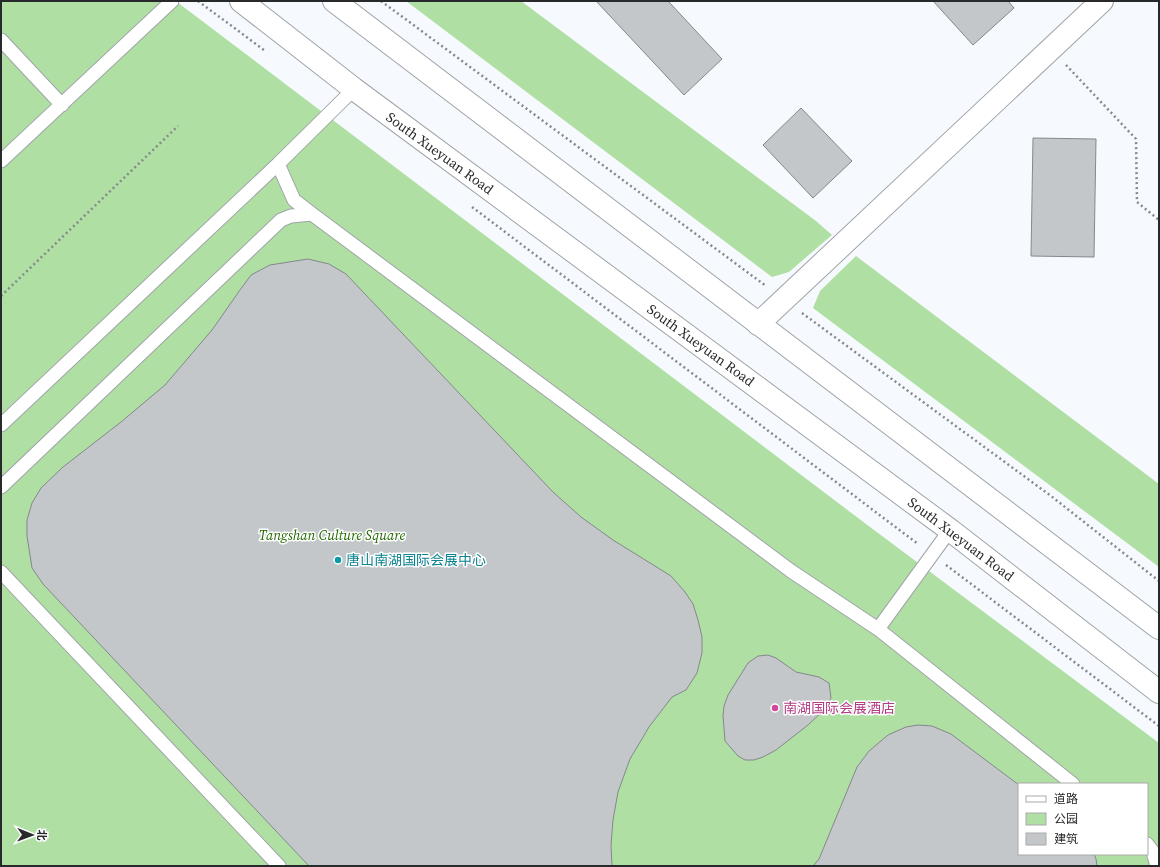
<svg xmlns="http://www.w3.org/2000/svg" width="1160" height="867" viewBox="0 0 1160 867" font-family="'Source Serif 4','Noto Sans SC',serif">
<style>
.green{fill:#b0dfa3;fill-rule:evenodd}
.building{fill:#c3c7ca;stroke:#84888b}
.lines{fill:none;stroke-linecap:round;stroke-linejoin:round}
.lane-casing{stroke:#a0a4a7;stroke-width:15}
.street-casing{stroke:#a0a4a7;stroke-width:24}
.primary-casing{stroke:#a0a4a7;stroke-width:24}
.path{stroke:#86898b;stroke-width:2.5;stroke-dasharray:2 3;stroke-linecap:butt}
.lane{stroke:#fff;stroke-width:13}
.street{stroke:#fff;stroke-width:22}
.primary{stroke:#fff;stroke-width:22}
.culture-dot{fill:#0f9aa8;stroke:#fff;stroke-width:1.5}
.hotel-dot{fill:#d1479c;stroke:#fff;stroke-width:1.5}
.labels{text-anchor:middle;stroke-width:3;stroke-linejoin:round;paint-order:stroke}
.street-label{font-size:14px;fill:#27292a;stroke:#fff}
.park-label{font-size:14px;font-style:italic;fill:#236900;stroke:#fff}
.culture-label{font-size:14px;fill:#0d838f;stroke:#fff;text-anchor:start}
.hotel-label{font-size:14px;fill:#b23c85;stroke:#fff;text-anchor:start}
</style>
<rect width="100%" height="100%" fill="#f6fafe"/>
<!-- green -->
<path class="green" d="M1,1H176L181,5L866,524L1159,743V866H1ZM1019,784H1147V854H1019Z
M406,1H521L816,221L832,235L789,272L772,277Z
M856,256L1159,484V567L813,308L820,291Z"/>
<!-- building -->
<path class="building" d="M596,1H668L722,59L684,95Z
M933,1H1008L1014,8L973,45Z
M801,108L852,161L813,198L763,145Z
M1033,138L1096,139L1094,257L1031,256Z
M308,259L329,264L346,274L553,492L581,517L613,540L671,576L685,592L693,604L698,620L702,637V653L697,673L686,690L672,697L649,727L630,759L618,792L613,820L611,845L612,866H309L43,584L32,568L27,536V520L32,503L41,488L63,467L121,422L165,385L212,330L240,290L251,275L270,265Z
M768,655L776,658L796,672L819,677L829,683L831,698L824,710L808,725L776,750L763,757L754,760H745L738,756L725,741L723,716L724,706L728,695L748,663L758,656Z
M918,725L932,726L951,734L1019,785V854H1094L1096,859L1097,866H813L819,859L857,767L869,751L888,735L906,727Z"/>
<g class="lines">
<defs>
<path id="lane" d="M1,40L62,105
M1,161L172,1
M278,164L294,200L312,214L791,571L878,629L1073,784
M1,425L278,164L354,89
M1,487L281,220L291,216L312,214
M1,572L279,866
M878,629L950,530
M1147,844L1153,852L1157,866"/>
<path id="street" d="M758,324L1102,1"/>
<path id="primary" d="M241,1L354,89L950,530L1159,692
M334,1L1159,628"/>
</defs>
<!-- lane casing -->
<use href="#lane" class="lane-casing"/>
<!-- street casing -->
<use href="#street" class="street-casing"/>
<!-- primary casing -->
<use href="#primary" class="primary-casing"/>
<!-- path -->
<path class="path" d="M198,1L264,50
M381,1L766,286
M1066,65L1136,139L1137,202L1159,220
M472,207L918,544
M1,296L178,126
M802,313L1051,496L1159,581
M946,565L1159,726"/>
<!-- lane -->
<use href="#lane" class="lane"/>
<!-- street -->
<use href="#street" class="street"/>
<!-- primary -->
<use href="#primary" class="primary"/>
</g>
<!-- markers -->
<circle class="culture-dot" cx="338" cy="560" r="4"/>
<circle class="hotel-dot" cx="775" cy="708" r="4"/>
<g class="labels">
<!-- street labels -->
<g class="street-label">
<text transform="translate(440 153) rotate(36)" y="5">South Xueyuan Road</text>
<text transform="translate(701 345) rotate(36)" y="5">South Xueyuan Road</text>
<text transform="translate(961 539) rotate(37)" y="5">South Xueyuan Road</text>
</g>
<!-- park labels -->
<g class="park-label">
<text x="332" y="540">Tangshan Culture Square</text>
</g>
<!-- culture labels -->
<g class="culture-label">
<text x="346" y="565">唐山南湖国际会展中心</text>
</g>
<!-- hotel labels -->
<g class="hotel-label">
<text x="783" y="713">南湖国际会展酒店</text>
</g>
</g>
<!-- border -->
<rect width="1160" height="867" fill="none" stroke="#27292a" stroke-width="4"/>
<!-- legend -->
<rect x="1018" y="783" width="130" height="72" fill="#ffffff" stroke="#a9a9aa"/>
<rect x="1026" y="796" width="20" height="6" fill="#ffffff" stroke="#a9a9aa"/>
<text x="1054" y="803" font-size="12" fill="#27292a">道路</text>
<rect x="1026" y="813" width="20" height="12" fill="#b0dfa3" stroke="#a9a9aa"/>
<text x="1054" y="823" font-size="12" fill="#27292a">公园</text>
<rect x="1026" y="833" width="20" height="12" fill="#c3c7ca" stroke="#a9a9aa"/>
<text x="1054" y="843" font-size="12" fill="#27292a">建筑</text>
<!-- north arrow -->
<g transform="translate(32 835) rotate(91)" stroke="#ffffff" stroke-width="3" paint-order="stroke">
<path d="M0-3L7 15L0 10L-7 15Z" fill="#27292a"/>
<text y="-6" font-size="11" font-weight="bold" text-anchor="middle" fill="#27292a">北</text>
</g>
</svg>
